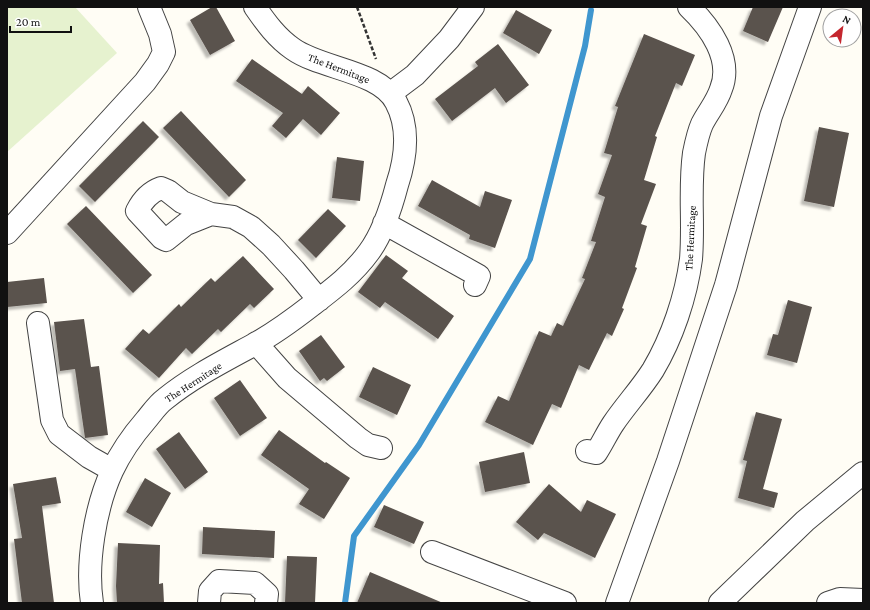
<svg xmlns="http://www.w3.org/2000/svg" width="870" height="610" viewBox="0 0 870 610" font-family="'Crimson Pro',serif">
<style>
.pitch{fill:#e6f2cf}
.lines{fill:none;stroke-linecap:round;stroke-linejoin:round}
.stream{stroke:#3f96cf;stroke-width:6}
.building{fill:#5a524d;filter:url(#shadow)}
.minor-casing{stroke:#444;stroke-width:24}
.path{stroke:#333;stroke-width:2.5;stroke-dasharray:4 2;stroke-linecap:butt}
.minor{stroke:#fff;stroke-width:22}
.labels{text-anchor:middle;stroke-width:4;stroke-linejoin:round;paint-order:stroke}
.street-label{font-size:11px;fill:#111;stroke:#fff}
</style>
<defs>
<filter id="shadow"><feDropShadow dx="-3.5" dy="3.5" stdDeviation="1" flood-color="#0004"/></filter>
</defs>
<rect width="100%" height="100%" fill="#fffdf5"/>
<!-- pitch -->
<path class="pitch" d="M7,7H75L117,53L7,152Z"/>
<g class="lines">
<!-- stream -->
<path class="stream" d="M345,603L354,536L419,445L530,259L585,46L591,10"/>
</g>
<!-- building -->
<path class="building" d="M212,7H216L235,41L210,55L190,20Z
M753,7H783L768,42L743,31Z
M516,10L552,30L539,54L503,33Z
M644,34L695,55L682,86L676,83L655,136L657,137L644,180L656,184L641,224L647,226L635,267L637,268L622,308L624,309L612,336L607,333L589,370L579,365L561,408L552,404L533,445L485,422L498,396L509,401L539,331L551,336L557,323L563,326L585,279L582,278L596,242L591,241L605,197L598,194L612,155L604,153L618,107L615,106Z
M498,44L529,85L506,103L495,88L452,121L435,99L478,66L475,62Z
M252,59L302,94L308,86L340,113L321,135L303,119L286,138L272,126L283,113L236,81Z
M181,111L246,180L229,197L163,128Z
M143,121L159,137L95,202L79,186Z
M819,127L849,133L834,207L804,201Z
M337,157L364,161L360,201L332,198Z
M432,180L480,207L485,191L512,200L495,248L469,239L470,235L418,206Z
M86,206L152,275L133,293L67,224Z
M328,209L346,226L316,258L298,240Z
M386,255L408,271L402,278L454,316L438,339L385,302L380,308L358,292Z
M243,256L274,289L254,308L250,304L221,332L218,329L192,354L186,348L159,378L125,349L143,329L149,334L179,304L181,307L211,278L215,282Z
M44,278L47,303L7,307V282Z
M788,300L812,307L797,363L767,355L773,334L778,335Z
M84,319L91,367L99,366L108,435L85,438L75,369L60,371L54,322Z
M321,335L345,367L327,381L324,378L320,381L299,351Z
M373,367L411,385L397,415L359,397Z
M240,380L267,418L240,436L214,398Z
M756,412L782,419L763,489L778,493L774,508L738,498L747,461L743,460Z
M279,430L325,463L326,462L350,478L324,519L299,504L309,489L261,455Z
M179,432L208,472L185,489L156,449Z
M524,452L530,483L485,492L479,462Z
M56,477L61,503L42,506L54,603H22L14,539L22,538L13,484Z
M145,478L171,493L152,527L126,512Z
M549,484L581,512L587,500L616,514L595,558L544,533L538,540L516,522Z
M384,505L424,522L414,544L374,527Z
M203,527L275,531L274,558L202,554Z
M118,543L160,545L159,584L163,583L164,603H117L116,586Z
M287,556L317,557L315,603H285Z
M370,572L443,603H357Z"/>
<g class="lines">
<defs>
<path id="minor" d="M391,93L415,75L449,39L473,7
M211,214L182,202L168,191L161,188C150,192 142,201 137,211L162,238L166,240L186,224L211,214L233,217L251,227L271,245L294,270L319,300
M384,223L479,276L475,285
M7,233L145,82L158,64L164,52L160,34L149,7
M38,323L52,420L59,434L89,457L112,470
M256,343L287,378L358,438L368,445L381,448
M587,451L596,453C602,444 607,433 613,424C625,406 641,389 653,370C672,338 686,297 691,259C694,224 689,188 694,153C696,143 698,133 702,124C708,112 717,102 721,89C733,59 710,27 689,7
M432,552L565,603
M92,603C86,564 95,508 112,471C120,454 133,435 146,420C152,413 157,405 165,399C192,377 224,361 255,344C275,333 294,319 312,305C333,289 353,274 369,252C383,233 391,208 397,185C406,158 410,128 396,102C380,71 321,69 293,49C277,38 266,23 255,7
M209,603L210,591L219,581L255,583L267,594L266,603
M617,603L668,461L726,285L771,116L810,7
M720,603L805,521L863,473
M828,603L840,599L863,600"/>
</defs>
<!-- minor casing -->
<use href="#minor" class="minor-casing"/>
<!-- path -->
<path class="path" d="M357,7L376,59"/>
<!-- minor -->
<use href="#minor" class="minor"/>
</g>
<g class="labels">
<!-- street labels -->
<g class="street-label">
<text transform="translate(339 68) rotate(21)" y="4">The Hermitage</text>
<text transform="translate(690 238) rotate(-87)" y="4">The Hermitage</text>
<text transform="translate(193 382) rotate(-33)" y="4">The Hermitage</text>
</g>
</g>
<!-- border -->
<rect width="870" height="610" fill="none" stroke="#111111" stroke-width="16"/>
<!-- north arrow -->
<g transform="translate(842 28) rotate(29)"><circle r="19" fill="#ffffff" stroke="#a0a0a0"/>
<path d="M0-3L7 15L0 10L-7 15Z" fill="#c4262e"/>
<text y="-6" font-size="11" font-weight="bold" text-anchor="middle" fill="#111111">N</text>
</g>
<!-- scale -->
<path d="M10 26v6h61v-6" fill="none" stroke="#111111" stroke-width="2"/>
<text x="16" y="26" font-size="12" fill="#111111" stroke="#ffffff" stroke-width="3" paint-order="stroke">20 m</text>
</svg>
